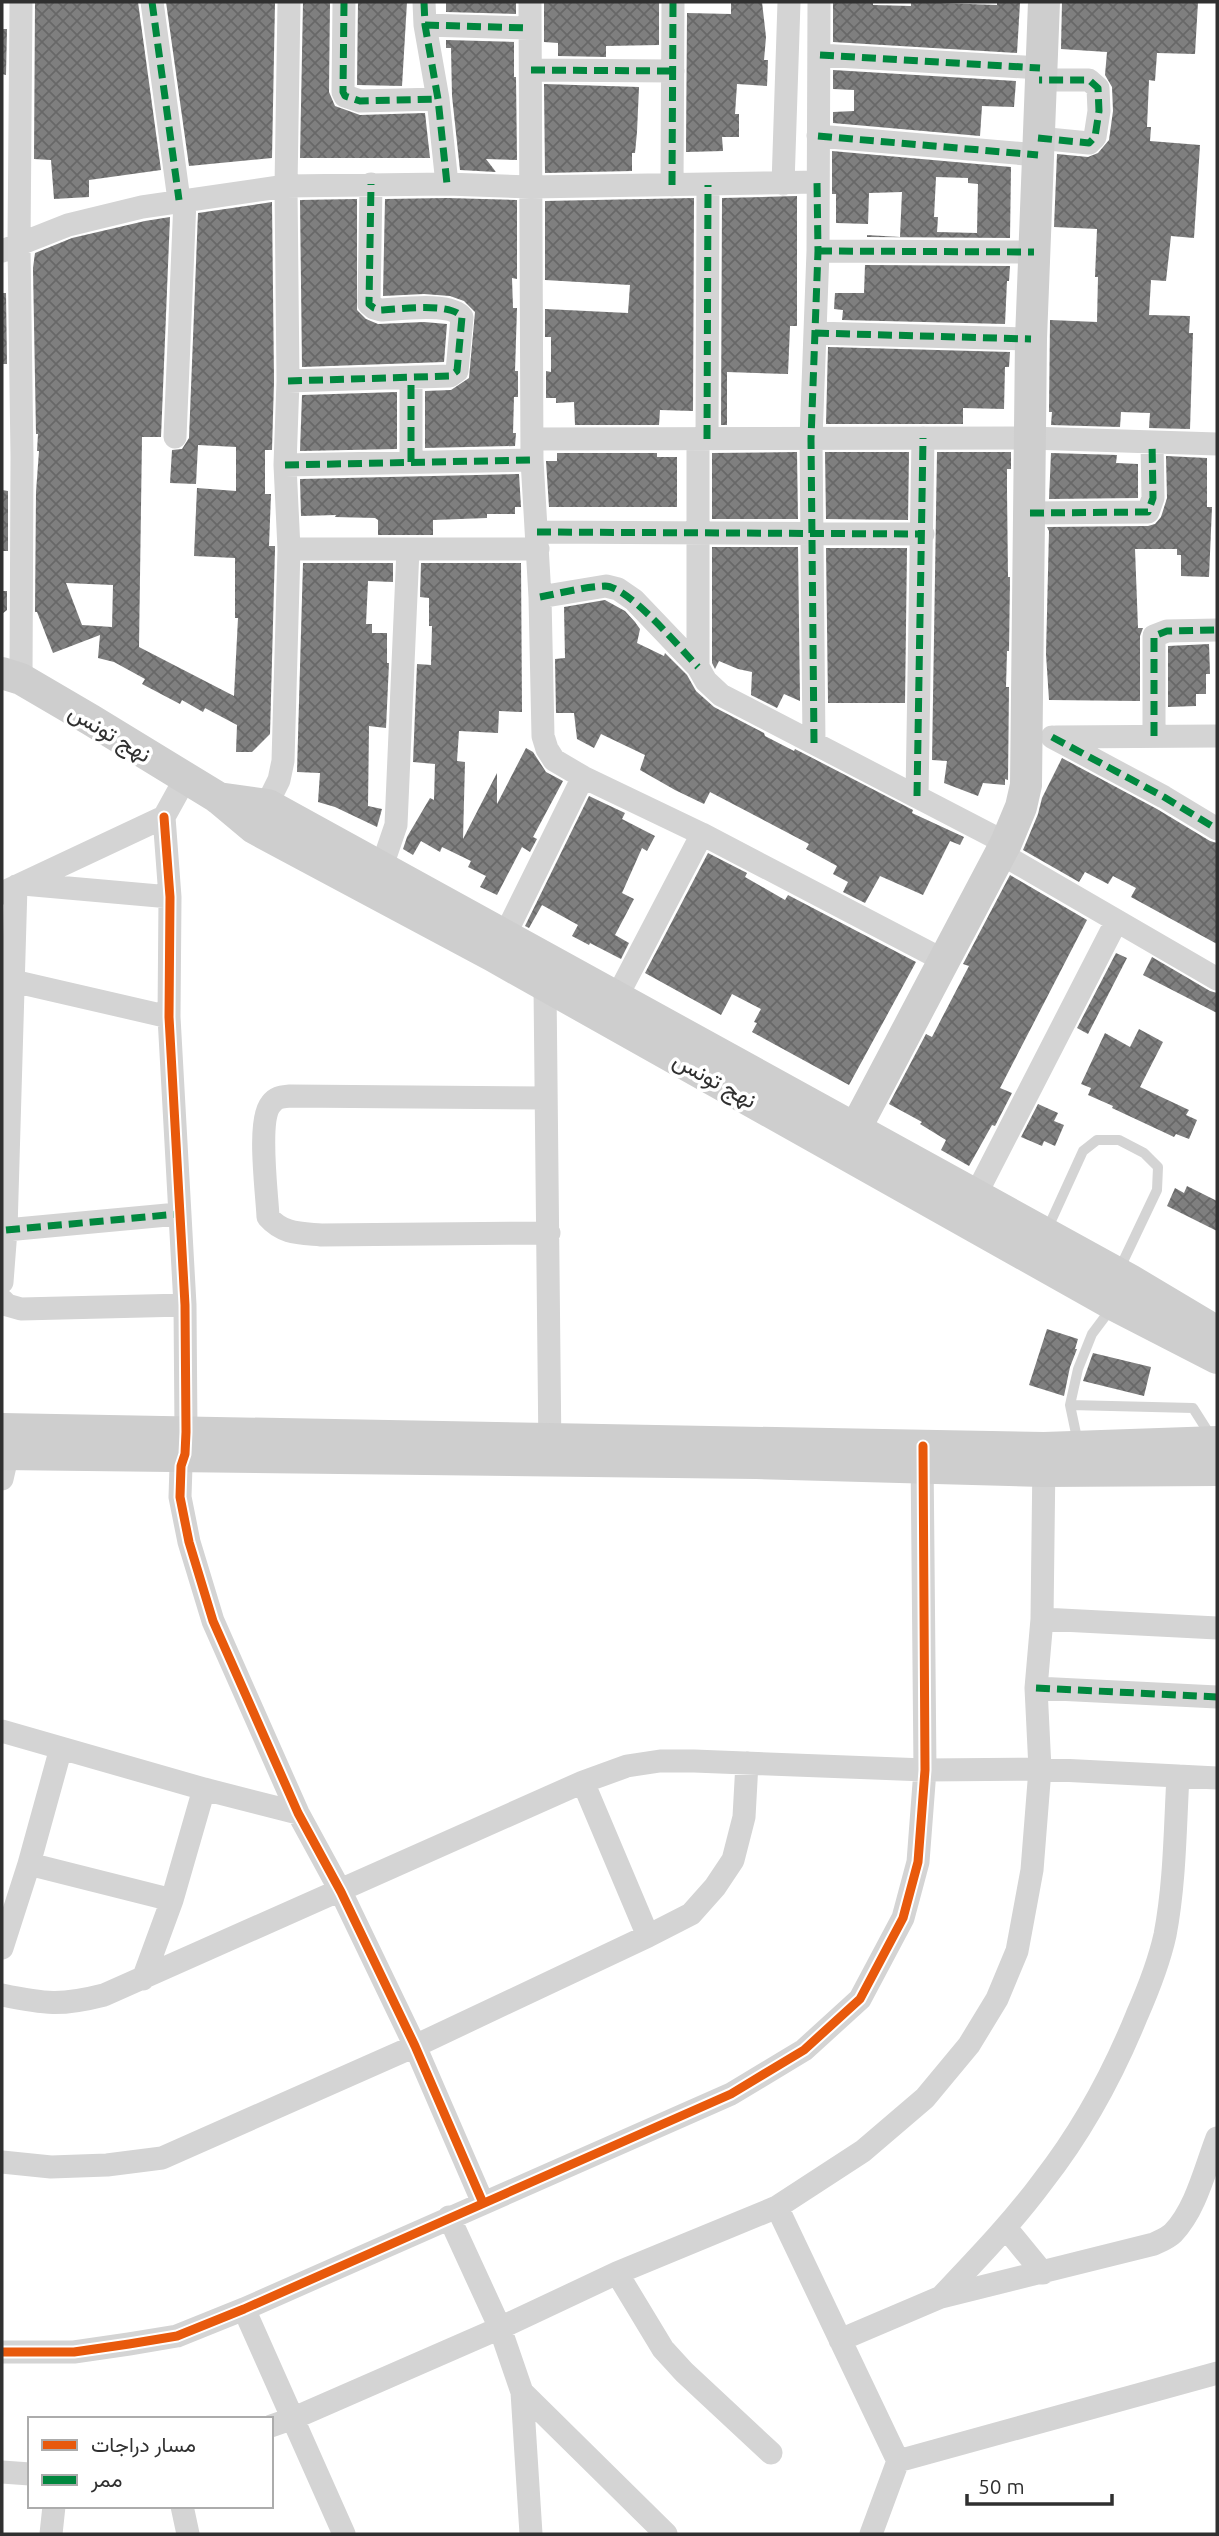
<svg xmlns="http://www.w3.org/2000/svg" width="1219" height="2536" viewBox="0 0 1219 2536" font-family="Ubuntu,Vazirmatn,sans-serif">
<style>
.building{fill:url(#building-cross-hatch);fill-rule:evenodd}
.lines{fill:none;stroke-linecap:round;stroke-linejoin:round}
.lane{stroke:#d4d4d4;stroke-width:10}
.street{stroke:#d4d4d4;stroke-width:23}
.secondary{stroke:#cecece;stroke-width:32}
.quiet{stroke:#00873e;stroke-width:7;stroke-dasharray:14 7;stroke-linecap:butt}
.cycleway-casing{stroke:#fff;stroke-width:13}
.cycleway{stroke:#e8590c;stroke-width:9}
.labels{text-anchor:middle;stroke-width:7;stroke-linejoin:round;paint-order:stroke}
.street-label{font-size:23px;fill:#303030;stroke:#fff}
</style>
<defs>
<pattern id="building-cross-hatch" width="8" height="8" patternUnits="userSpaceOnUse" patternTransform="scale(1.75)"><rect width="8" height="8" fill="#7f7f7f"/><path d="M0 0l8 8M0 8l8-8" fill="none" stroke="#686868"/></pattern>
</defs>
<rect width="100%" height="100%" fill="#fff"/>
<!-- building -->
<path class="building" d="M35,2H138L161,170L89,180V197L54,199L51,160L34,159Z
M166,2H275L272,158L189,166Z
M303,2H330L329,92L335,106L360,115L425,113L430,158H300Z
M358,2H407L402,86L357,85Z
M446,2H516V14L446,12Z
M544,2H659V45L606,46V57L558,56V43L544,42Z
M731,2H762L766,37L764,60H768L767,86L737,84L735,114H739V137H722L723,151L686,152L687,13L731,14Z
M833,2H873V5L911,6V2L997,5V2L1020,3L1017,53L833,42Z
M1062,2H1198L1195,54L1157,53L1155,81L1149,80L1147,127H1151L1150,141L1200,145L1194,238L1171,236L1166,281L1151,280L1149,315L1190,316L1189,333H1193L1190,429L1149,428L1150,413L1121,412L1120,427L1051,425L1052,412H1049L1050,320L1097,322L1098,277H1095L1097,229L1054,227L1057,154L1088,157L1098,153L1109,140L1113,111L1112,87L1105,75L1107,52L1061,49Z
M2,29H7L6,75L2,74Z
M446,40L516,42H514V77H516L517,160L486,159L496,172L460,170L452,96L451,48H446Z
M833,70L1016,81L1014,107L982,106L980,136L833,123V112L854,111V90L833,89Z
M544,84L639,87L637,132L635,153H632V171L545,173Z
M832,151L1011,167L1010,238L867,237V235L900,237L902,192L869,193L868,224L836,223V194H832ZM936,177L968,178V183L978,184L977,233L937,232L938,217H934Z
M797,196V326H790L788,374L727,372V425H721L722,198Z
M447,198L517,200V279L512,278L513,308H517L515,371H518V397H514L513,433H516L515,446L425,448V391L451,390L469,378L475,312L464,301L450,296L424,294L383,296L385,199Z
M694,198L693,411L660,410L659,425H575L574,402L556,403V398H546V371L551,372V337H545V309L628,313L630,285L545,280V201Z
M357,199V310L366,319L378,324L424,322L447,324L444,362L302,367L300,200Z
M272,202L274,381L272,450H265V494H271L269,546H275V549L270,734L252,752H236L237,725L205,708L203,712L182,700L180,704L142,684L145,679L114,662L98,658L100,635L53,653L37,612H35L36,492L39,451H37L38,434H36L33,268L35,253L72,238L145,221L170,217L161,437H142L139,647L234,696L238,618H235V558L194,556L197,488L236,491V447L198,445L196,484L170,483L172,450L182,449L189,438L198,213ZM66,583L113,585L112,627L82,625Z
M865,265L1010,266L1009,281H1007L1005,324L842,320L843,310L834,309L835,293H864Z
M2,293H6L7,364H2Z
M828,347L1010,352L1009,367H1005L1004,409L963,408V424H826Z
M397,392V449L300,451L302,395Z
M797,452L798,519H712V453Z
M825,452H909L908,520L826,519Z
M937,452H1011V469H1007V490L1008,577H1010L1009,651H1007L1006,687H1009L1008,780L1005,779V785L983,783L978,796L944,783L947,761L932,760Z
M557,453H657V457H677V507H549L546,461H557Z
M1051,453L1117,455L1116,463L1138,464V498L1049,499Z
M1166,456L1207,458V507H1212L1209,577L1181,576V555H1177V549H1135L1138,628H1143L1140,636V701L1049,700L1046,654L1049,531L1047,527L1148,526L1155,524L1161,517L1167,498Z
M519,474L521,507H515V514H487V518L433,520V535H378V520L375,518L335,517L336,515L301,516L300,479Z
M2,490L8,491V551H2Z
M712,547H798L800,701L784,694L777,708L751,695L752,672L738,669L719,661L715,669L712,663Z
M826,548H907L905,703H828Z
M303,563H393V582L368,581L366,624H372V633H387V663H389L386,728L369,726L368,806L382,809L377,827L335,807L318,802L320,773L297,772Z
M421,563H521L522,712L499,711L498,733L459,731L457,761L465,762L463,839L497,773V804L526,748L533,752L546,772L563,781L533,837L537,839L530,852L522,847L497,895L480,887L486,876L468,867L471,861L442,847L440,852L421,841L413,855L403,849L407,837L430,798L434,800L435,764L413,762L417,664L431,665L432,626H429V598L420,597Z
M2,591H7V610L2,614Z
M605,600L625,611L635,622L640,629L637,643L664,656L665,653L687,675L696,691L714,707L764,733L765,736L794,751L795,749L913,810L912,813L964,837L960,845L950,841L923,895L880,876L865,903L843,892L848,882L833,874L837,866L806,849L809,844L710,792L704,804L675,790L640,770L645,755L601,734L594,748L577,739L574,713H556L555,659L565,658L564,607Z
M1209,644L1210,674H1206V694H1196V706L1168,707V646Z
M1062,758L1157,809L1210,841L1217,843V944L1131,897L1136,888L1113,876L1108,884L1085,872L1079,882L1023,850L1038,814L1042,798Z
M589,796L625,813L622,819L655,836L647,851L642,848L622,893L634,899L615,935L629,943L621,959L590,943L589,945L572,936L578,925L542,905L529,928L525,926Z
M708,853L747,873L745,877L785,900L788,895L916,962L849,1085L752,1032L757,1023L754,1022L761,1009L732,994L721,1015L645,973Z
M1010,875L1087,920L1000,1088L1012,1093L995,1126L992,1125L969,1166L941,1150L946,1140L920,1124L922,1122L889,1104L926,1034L932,1037L969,966L963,964Z
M1116,953L1127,958L1088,1034L1077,1028Z
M1152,957L1210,991L1217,993V1013L1143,975Z
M1139,1029L1163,1042L1140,1087L1189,1110L1186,1115L1197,1120L1189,1139L1176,1134L1174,1137L1112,1108L1113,1106L1088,1095L1091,1088L1081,1084L1105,1033L1130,1047Z
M1038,1104L1058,1113L1054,1121L1064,1125L1055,1146L1044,1141L1042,1146L1021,1137Z
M1187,1186L1217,1201V1231L1167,1206L1175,1188L1184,1193Z
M1047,1329L1078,1339L1075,1349H1077L1070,1367L1064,1396L1029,1385Z
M1093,1353L1151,1367L1144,1396L1083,1381Z"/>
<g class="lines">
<!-- lane -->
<path class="lane" d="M1046,1232L1083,1151L1097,1140H1119L1144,1153L1158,1167L1157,1190L1119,1270
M1070,1405L1193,1408L1212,1438
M1078,1443L1070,1405L1078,1369L1092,1334L1113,1306"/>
<!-- street -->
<path class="street" d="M152,2L179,200
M344,2L343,92L345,96L360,101L438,99
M424,2L425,25L438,99L447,184
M530,2L532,460L540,597L543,736L547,749L554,760L583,777L702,834L943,960
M425,25L528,28
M820,55L1040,68
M531,70L673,71
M818,136L1038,155
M1038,138L1089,143L1095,137L1099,111L1098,88L1089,80H1039
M783,184L789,2
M672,185L673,2
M2,251L68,225L142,207L286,186L447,184L531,187L817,182
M818,251L1034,252
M815,333L1031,339
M288,381L450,376L457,371L462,317C451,302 400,309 381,310L374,308L369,304L371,184
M175,437L185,200
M533,439L1029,438L1217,444
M707,439L708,185
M411,462V379
M285,465L532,460
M1030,513L1148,512L1153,498L1152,442
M537,532L923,534
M289,549H538
M540,597L606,586L618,589L634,600L698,667L706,681L721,695L1006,843
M698,667V439
M21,679L22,457L19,246L21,2
M1154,736V636L1167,631L1217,630
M1052,737L1164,797L1217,829
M1056,737L1217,736
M814,743L811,439L818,251L819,2
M917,796L923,438
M261,816L279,780L283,761L289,549L285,465L288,381L286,186L289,2
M164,817L170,897L169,1017L185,1305L186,1432L185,1454L181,1466L180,1497L189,1542L213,1621L298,1813L341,1892L415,2046L483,2203
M1000,853L1217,979
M374,881L381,869L396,825L408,549
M23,884L170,897
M2,893L164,817L185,779
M499,947L583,777
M2,974L13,981L169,1017
M610,1010L702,834
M546,1098L290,1096C281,1097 276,1097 271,1104C257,1120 267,1193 268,1217C283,1234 299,1233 321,1235L549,1233
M969,1208L1116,922
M6,1230L178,1214
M2,1282L6,1230L16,886
M2,1300L7,1305L21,1309L185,1305
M550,1454L545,987L550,975
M2,1479L11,1440
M1042,1619L1217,1628
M1036,1688L1217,1697
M2,1731L204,1789L298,1813
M583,1782L648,1936
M29,1864L172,1900
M2,1948L29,1864L61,1748
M143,1979L172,1900L204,1789
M2,1995C45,2004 61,2006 104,1995L583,1782L627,1766L660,1761H694L925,1770L1040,1769L1217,1778
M2,2162L51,2167L107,2165L162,2158L415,2046L648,1936L691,1914L715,1887L733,1860L744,1817L747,1763
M777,2207L898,2461
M449,2217L500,2328L522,2392L666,2534
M1006,2228L1043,2273
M617,2273L663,2349L684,2372L771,2453
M941,2297C976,2260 1012,2223 1043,2181C1082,2131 1113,2074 1137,2015C1148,1990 1159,1962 1165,1935C1175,1883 1175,1828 1178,1776
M244,2309L344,2534
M840,2340L941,2297L1154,2244C1160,2241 1168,2238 1173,2233C1196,2209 1205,2169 1217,2138
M2,2352H74L129,2344L177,2336L244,2309L731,2094L804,2050L860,1999L903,1918L918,1862L925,1770L922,1452
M522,2392L531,2534
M271,2426L294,2418L500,2328L617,2273L777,2207L863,2151L925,2098L969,2045L997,1999L1017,1951L1032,1870L1040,1769L1036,1688L1042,1619L1044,1458
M2,2472L30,2474
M182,2506L188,2534
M51,2534L54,2506
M871,2534L898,2461L1217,2373"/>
<!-- secondary -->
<path class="secondary" d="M2,673L21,679L91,720L217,797L254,828L493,956L1114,1305L1217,1358
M218,798L268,805L1130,1280L1217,1332
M843,1152L1006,843L1021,807L1026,785L1031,339L1044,2
M2,1429L1044,1448L1217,1442
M2,1454L756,1463L1043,1471L1217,1470"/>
<!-- quiet -->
<path class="quiet" d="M152,2L179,200
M344,2L343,92L345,96L360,101L438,99
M424,2L425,25L438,99L447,184
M425,25L528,28
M820,55L1040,68
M531,70L673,71
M818,136L1038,155
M1038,138L1089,143L1095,137L1099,111L1098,88L1089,80H1039
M672,185L673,2
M818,251L1034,252
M815,333L1031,339
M288,381L450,376L457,371L462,317C451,302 400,309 381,310L374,308L369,304L371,184
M707,439L708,185
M411,462V379
M285,465L532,460
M1030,513L1148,512L1153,498L1152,442
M537,532L923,534
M540,597C561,593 583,587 605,586C628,586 680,648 698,667
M1154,736V636L1167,631L1217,630
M1052,737L1164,797L1217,829
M814,743L811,439L818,251L817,182
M917,796L923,438
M6,1230L178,1214
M1036,1688L1217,1697"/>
<defs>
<path id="cycleway" d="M164,817L170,897L169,1017L185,1305L186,1432L185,1454L181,1466L180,1497L189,1542L213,1621L298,1813L341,1892L415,2046L483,2203
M2,2352H74L129,2344L177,2336L244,2309L731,2094L804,2050L860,1999L903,1918L918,1862L925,1770L923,1446"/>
</defs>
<!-- cycleway casing -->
<use href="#cycleway" class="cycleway-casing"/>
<!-- cycleway -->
<use href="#cycleway" class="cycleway"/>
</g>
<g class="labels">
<!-- street labels -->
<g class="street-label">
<text transform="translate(110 733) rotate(31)" y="8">نهج تونس</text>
<text transform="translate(715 1080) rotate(29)" y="8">نهج تونس</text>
</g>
</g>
<!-- border -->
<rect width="1219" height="2536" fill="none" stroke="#303030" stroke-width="7"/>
<!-- legend -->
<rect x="28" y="2417" width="245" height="91" fill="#ffffff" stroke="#acacac" stroke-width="2"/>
<rect x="42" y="2440" width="35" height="10" fill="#e8590c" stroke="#acacac" stroke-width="2"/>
<text x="91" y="2452" font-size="21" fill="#303030">مسار دراجات</text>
<rect x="42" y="2475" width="35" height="10" fill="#00873e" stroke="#acacac" stroke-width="2"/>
<text x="91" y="2487" font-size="21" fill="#303030">ممر</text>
<!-- scale -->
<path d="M967 2494v10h145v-10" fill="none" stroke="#303030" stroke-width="3.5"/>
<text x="978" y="2494" font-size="21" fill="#303030" stroke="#ffffff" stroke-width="5" paint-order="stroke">50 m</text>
</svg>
